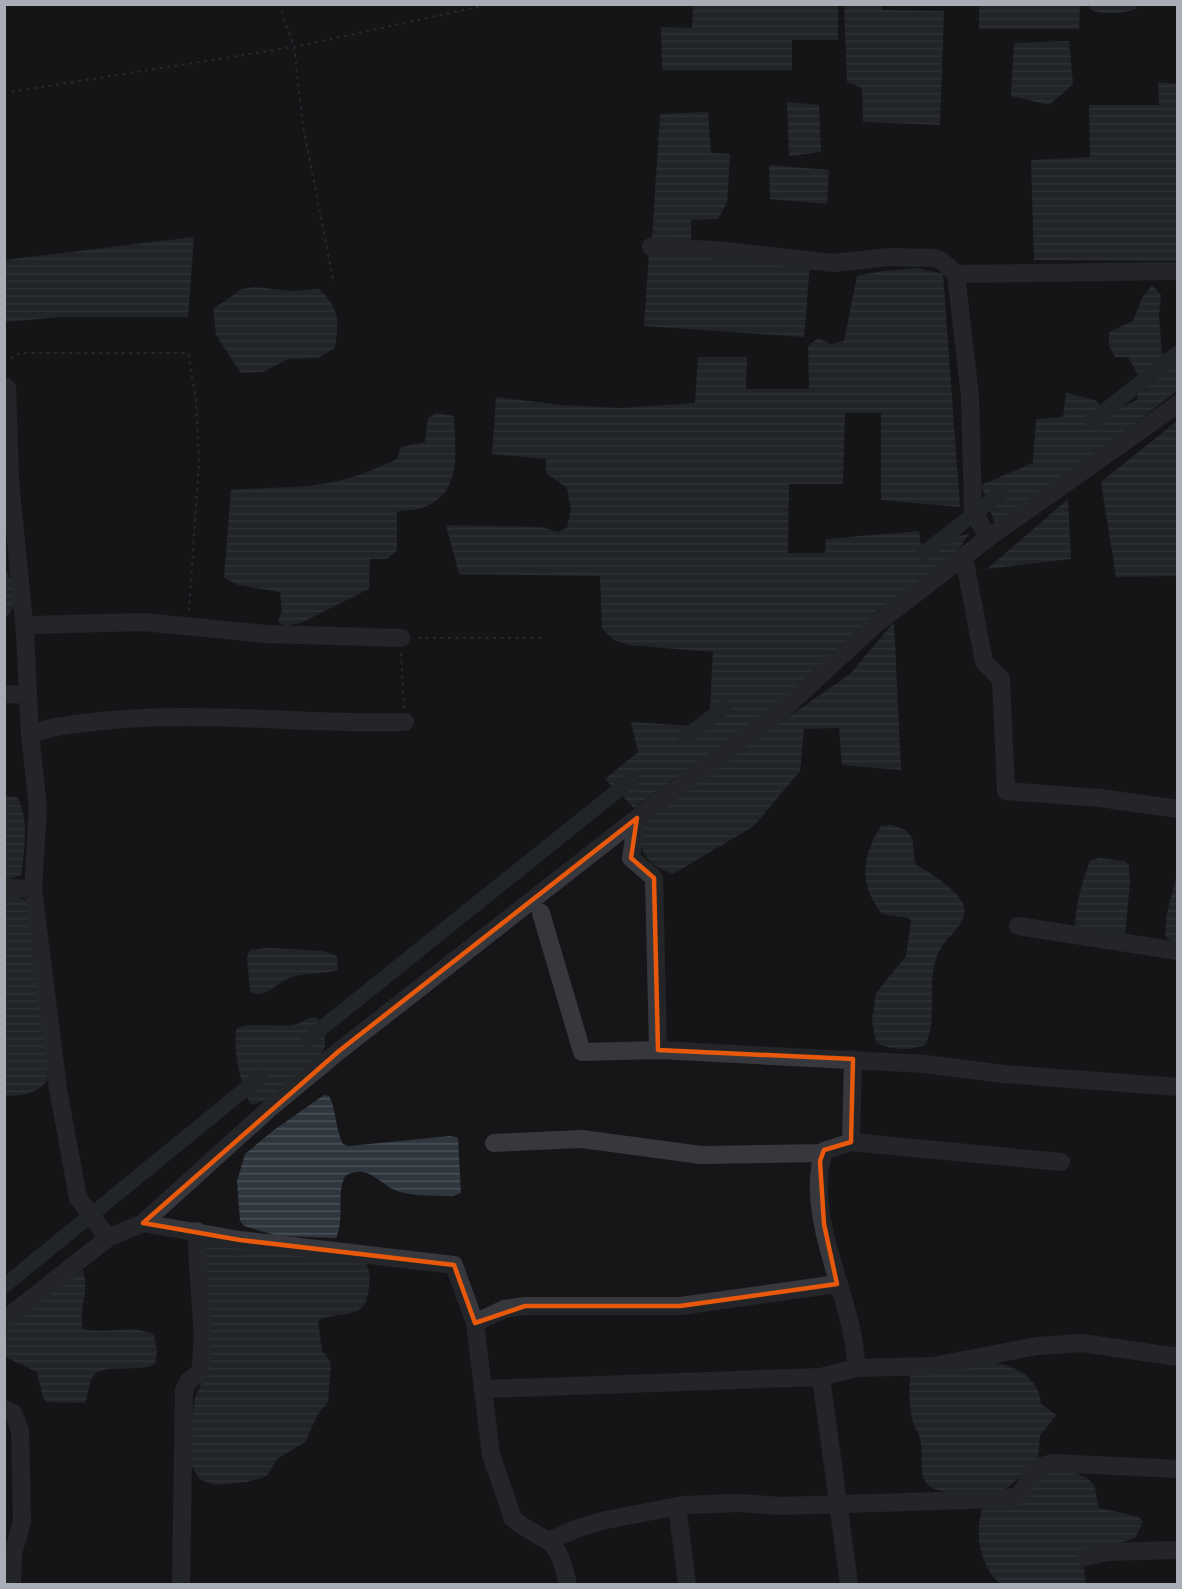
<svg xmlns="http://www.w3.org/2000/svg" width="1182" height="1589" viewBox="0 0 1182 1589" font-family="'Asap Condensed',sans-serif">
<style>
.water{fill:url(#water-rules)}
.lines{fill:none;stroke-linecap:round;stroke-linejoin:round}
.canal{stroke:#2f363d;stroke-width:15}
.path{stroke:#3e3f44;stroke-width:2;stroke-dasharray:3 4.5;stroke-linecap:butt}
.minor{stroke:#37383d;stroke-width:18}
.marked{fill:none;stroke:#e8590c;stroke-width:4.5;stroke-linejoin:round}
</style>
<defs>
<pattern id="water-rules" width="6" height="5" patternUnits="userSpaceOnUse" patternTransform="scale(1.5)"><rect width="6" height="5" fill="#2f363d"/><path d="M0 2.5h6" fill="none" stroke="#4a5057"/></pattern>
</defs>
<rect width="100%" height="100%" fill="#161618"/>
<!-- water -->
<path class="water" d="M693,5H838V40H792V70H662L661,27L692,28Z
M844,5H881L882,10L944,11L940,125L863,122L862,88L847,82Z
M979,5H1080L1079,29H979Z
M1088,5H1137L1136,9C1122,14 1105,15 1091,10Z
M1069,41L1073,84L1049,105L1011,96L1014,43Z
M1158,82L1177,84V261L1034,260L1031,160L1090,157L1089,105H1159Z
M787,102L819,105L821,152L789,156Z
M708,112L711,153L730,154L727,203L718,219L691,220V244L652,239L660,114Z
M769,165L829,170L827,204L770,199Z
M194,237L188,317H59L5,322V260Z
M649,251L810,263L804,337L644,326Z
M917,268L943,274L960,507L881,500V413H845L843,484H789L788,553H825L826,539L919,531L921,544L969,534L956,553L876,612L783,700L634,808L605,779L638,752L631,722L709,727L713,652L629,645L614,640L602,628L600,576L459,574L446,525L541,527L558,532L567,528L571,510L567,488L546,473V459L492,454L496,397L562,405L621,408L695,403L698,357H747L746,389H809L808,346L818,338L831,344L844,341L857,276L883,271Z
M1152,285L1161,295L1159,316L1162,354L1177,351V391L1084,462L995,523L981,485L1033,463L1036,419L1063,417L1066,393L1095,400L1109,413L1137,400L1140,378L1128,357H1115L1109,346V332L1133,321L1142,298Z
M254,287L292,291L320,289C340,310 339,320 335,348L318,358L288,359L263,372L241,373L216,335L213,309L242,289Z
M437,413L454,416C455,450 463,491 425,507C417,511 406,509 397,512V550L387,559H370L369,589L301,623L285,626L278,621L282,611L280,592L238,585L224,578L231,490C263,487 296,489 328,483C351,479 376,469 397,459L401,447L425,442L428,418Z
M1177,421V576L1116,577L1101,482Z
M1068,499L1071,559L987,569Z
M4,568C16,583 20,603 5,619Z
M894,622L901,770L842,765L839,728L804,729L800,771L754,826L673,874C644,864 639,851 639,821L850,674Z
M4,796L17,797C30,820 24,850 21,875L6,880Z
M891,825C921,832 910,845 916,865C930,872 962,893 964,907C967,927 944,937 938,954C925,984 939,1017 925,1045C907,1051 893,1050 876,1043L872,1020L876,993L906,956L911,921L908,918L882,914C859,884 861,858 881,826Z
M1099,858L1124,861L1129,865L1130,883L1125,934L1080,931L1075,926C1076,903 1082,882 1090,861Z
M1177,875V943L1169,940L1165,936L1167,913Z
M5,895H16L26,901L47,1056V1081C34,1095 23,1095 5,1096Z
M268,948L323,951L337,956L338,970C321,975 302,972 287,979C275,985 263,1000 250,991L247,957L250,950Z
M315,1017L321,1021C323,1030 327,1039 324,1049C318,1063 266,1107 251,1104C242,1093 231,1041 237,1028C254,1022 274,1027 292,1025C301,1024 306,1018 315,1017Z
M324,1095L329,1096C337,1111 335,1129 343,1144L349,1146L450,1136L458,1138L461,1193L453,1196C436,1195 417,1197 400,1192C379,1186 370,1162 345,1176C336,1196 345,1217 336,1238L278,1236L244,1226L240,1221L237,1181L245,1154L274,1130Z
M205,1240L364,1260C370,1268 370,1278 369,1288C364,1325 342,1308 318,1321L322,1350L331,1363L328,1402L318,1414L305,1442L277,1459L267,1476L247,1482L215,1485L199,1479L190,1462L189,1441L195,1398L209,1366Z
M83,1270C90,1294 78,1307 83,1329C108,1335 131,1323 154,1335L157,1351L155,1364C139,1373 105,1363 94,1375C89,1381 88,1395 85,1403L47,1402L43,1398L37,1372L5,1357L7,1325Z
M988,1362C1013,1364 1039,1376 1041,1404L1056,1415L1040,1436L1038,1459C1025,1467 1019,1480 1008,1487C995,1495 937,1497 927,1484C918,1473 924,1452 920,1439C919,1433 915,1428 913,1422C909,1405 908,1389 911,1371Z
M1050,1471C1064,1472 1089,1471 1095,1488C1097,1495 1096,1501 1099,1508L1139,1517L1143,1522L1135,1538L1082,1555L1086,1584H1000C979,1564 974,1533 983,1506L1037,1474Z"/>
<g class="lines">
<!-- canal -->
<path class="canal" d="M1092,421L1178,353
M924,553L1002,492
M684,738L725,707
M307,1040L632,779
M4,1286L260,1077"/>
<!-- path -->
<path class="path" d="M279,4L294,47L303,126L334,284
M4,93L294,47L491,4
M4,362L20,353H188L196,400L199,462L189,610
M418,638H544
M401,653L404,708"/>
<!-- minor -->
<path class="minor" d="M651,247L715,250L834,263L889,257L935,258L942,261L956,274L1178,271
M956,274L970,397L973,510L988,538
M4,386L7,388L10,481L25,632L30,735L38,807L33,889L58,1089L78,1198L108,1238
M964,557L984,662L1001,679L1006,791L1100,798L1178,809
M25,632L30,625L143,622L267,634L401,638
M4,694L28,695
M30,735C53,725 77,724 102,721C203,710 304,725 405,722
M637,818L631,858L654,878L658,1050L925,1064L1004,1074L1178,1087
M4,888L33,889
M541,913L582,1052L658,1050
M1018,926L1178,951
M851,1142L1061,1162
M494,1143L582,1139L701,1155L823,1153
M143,1223L240,1240L454,1265L475,1323L491,1455L513,1518
M4,1320L108,1238L143,1223L270,1108L339,1051L637,818L786,707L876,624L988,538L1178,404
M475,1323L504,1309L525,1306H680L837,1284
M856,1368L933,1366L1037,1346L1082,1343L1178,1357
M484,1389L821,1377
M4,1409L13,1413L20,1430L22,1521L13,1554L12,1584
M677,1506L687,1584
M512,1518C525,1529 533,1532 548,1541C561,1549 564,1571 568,1584
M549,1541L578,1528L606,1520L683,1505L740,1503L781,1506L1000,1499L1020,1495L1035,1468L1053,1463L1178,1469
M1086,1557L1107,1552L1178,1550
M181,1584L184,1391L188,1382L200,1372C207,1325 196,1279 197,1231
M849,1584L821,1377L856,1368C856,1301 802,1220 824,1151L851,1142L853,1059"/>
</g>
<!-- marked area -->
<path d="M0 0H1182V1589H0ZM637,818L631,858L654,878L658,1050L853,1059L851,1142L824,1150L820,1161L824,1224L837,1284L680,1306H525L475,1323L454,1265L240,1240L143,1223L339,1051Z" fill="#161618" fill-opacity=".55" fill-rule="evenodd"/>
<path class="marked" d="M637,818L631,858L654,878L658,1050L853,1059L851,1142L824,1150L820,1161L824,1224L837,1284L680,1306H525L475,1323L454,1265L240,1240L143,1223L339,1051Z"/>
<!-- border -->
<rect width="1182" height="1589" fill="none" stroke="#a9adb7" stroke-width="12"/>
</svg>
